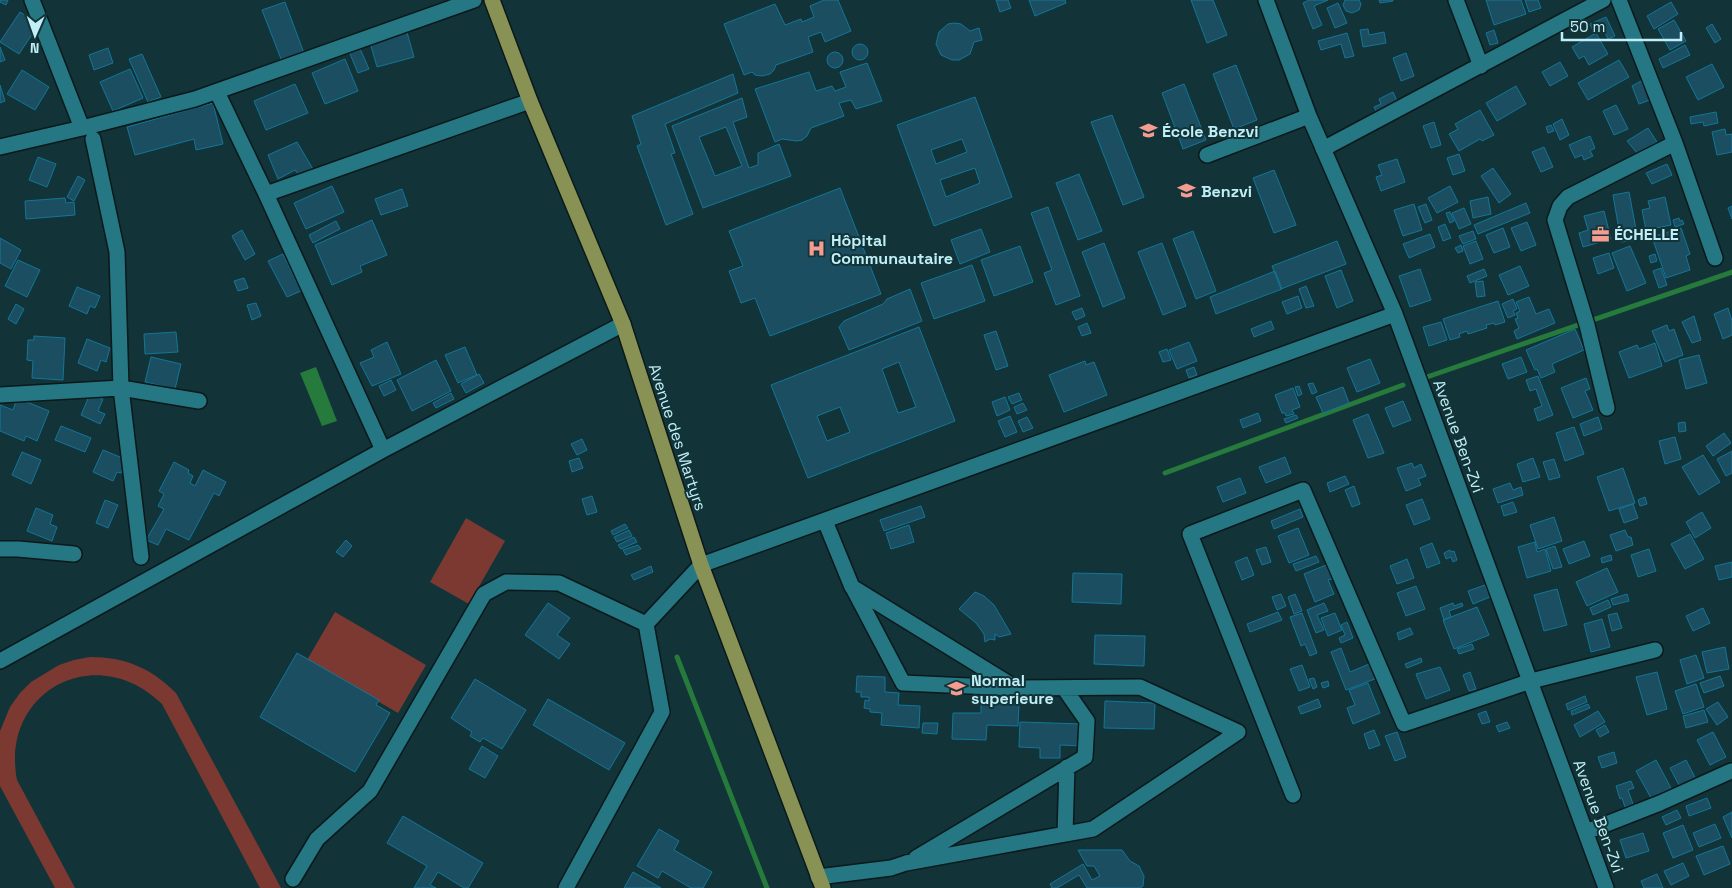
<svg xmlns="http://www.w3.org/2000/svg" width="1732" height="888" viewBox="0 0 1732 888" font-family="'Space Grotesk',sans-serif">
<style>
.green{fill:#7c3932}
.water{fill:#267a3b}
.lines{fill:none;stroke-linecap:round;stroke-linejoin:round}
.stream{stroke:#267a3b;stroke-width:5}
.building{fill:#1c4e62;stroke:#127698;fill-rule:evenodd}
.minor-casing{stroke:#0b191b;stroke-width:18}
.major-casing{stroke:#0b191b;stroke-width:18}
.minor{stroke:#247783;stroke-width:15}
.major{stroke:#899255;stroke-width:15}
.labels{text-anchor:middle;stroke-width:4;stroke-linejoin:round;paint-order:stroke}
.poi-label{font-size:16px;font-weight:bold;fill:#c0eff7;stroke:#123438;text-anchor:start}
.street-label{font-size:16px;fill:#c0eff7;stroke:#123438}
</style>
<rect width="100%" height="100%" fill="#123438"/>
<!-- green -->
<path class="green" d="M466,518L505,541L469,604L430,582Z
M335,612L426,665L398,713L307,660Z
M90,657C125,657 151,668 176,693L281,888H260L162,704C97,640 0,690 17,780L75,888H55L0,786V731L10,707L20,693L31,682L59,665L74,660Z"/>
<!-- water -->
<path class="water" d="M316,367L337,421L322,426L300,373Z"/>
<g class="lines">
<!-- stream -->
<path class="stream" d="M1424,378L1732,272
M1165,473L1403,385
M677,657L767,888"/>
</g>
<!-- building -->
<path class="building" d="M0,0H8L6,5L0,2Z
M824,0H838L851,31L825,42L821,32L808,37L813,52L776,65L774,70L770,74L762,76L755,75L752,72L744,75L724,24L775,4L785,25L801,19L802,22L814,17L810,6Z
M996,0H1008L1011,8L1000,12Z
M1029,0H1065L1066,3L1035,16Z
M1191,0H1213L1227,35L1207,43Z
M1309,0H1328L1314,6L1322,25L1313,29L1303,3Z
M1345,0H1359L1361,4L1359,10L1352,13L1346,11L1343,5Z
M1379,0H1393V1L1380,3Z
M1486,0H1521L1526,14L1494,25Z
M1525,0H1538L1541,8L1529,12Z
M285,2L305,56L283,64L262,10Z
M1671,2L1678,14L1654,29L1647,16Z
M1338,3L1347,23L1335,28L1327,8Z
M20,12L39,24L19,54L0,42Z
M1606,17L1615,36L1608,39L1603,28L1594,33L1590,24Z
M1674,20L1686,41L1670,50L1658,29Z
M954,23L961,24L970,31L979,28L982,40L974,42L970,54L959,60H952L941,55L936,44L939,32L948,24Z
M1712,24L1721,39L1715,43L1706,28Z
M406,29L414,57L377,67L369,39Z
M1368,29L1369,35L1384,32L1386,43L1363,47L1360,30Z
M1494,30L1498,43L1490,45L1486,33Z
M1347,33L1354,56L1345,58L1341,44L1321,50L1318,41Z
M1596,33L1608,54L1589,65L1584,56L1579,59L1572,47Z
M358,44L369,69L358,73L348,49Z
M852 52a8 8 0 1 1 16 0a8 8 0 1 1-16 0Z
M1685,45L1690,55L1663,68L1659,59Z
M0,47L5,60L0,62Z
M108,48L113,63L94,70L89,55Z
M827 60a8 8 0 1 1 16 0a8 8 0 1 1-16 0Z
M1406,53L1414,76L1401,81L1393,58Z
M142,54L161,97L148,102L129,59Z
M345,59L358,91L325,104L312,73Z
M1619,60L1629,77L1588,100L1578,83Z
M1560,62L1568,76L1550,86L1542,72Z
M867,63L882,101L856,109L851,100L839,103L844,116L811,128L807,136L802,140L797,141L782,139L775,142L755,89L809,72L816,91L832,86L835,91L846,87L840,72Z
M1712,64L1724,87L1698,100L1686,77Z
M1236,65L1257,120L1234,129L1213,74Z
M130,69L143,98L113,111L100,82Z
M22,70L49,87L35,110L7,94Z
M733,74L738,93L665,124L675,153L671,154L693,214L666,225L637,146L641,144L632,116Z
M1641,81L1650,100L1639,104L1632,86Z
M295,84L308,113L266,130L254,101Z
M1184,84L1206,140L1183,149L1162,93Z
M0,85L5,101L0,103Z
M1516,86L1526,104L1497,121L1486,103Z
M1393,92L1398,103L1377,113L1374,107L1381,104L1379,99Z
M975,97L1012,197L934,226L897,125ZM962,139L967,152L936,164L931,150ZM975,168L980,183L946,197L940,180Z
M742,98L747,117L733,122L749,168L758,165V153L779,144L791,176L703,208L672,126ZM726,127L742,166L715,176L699,137Z
M213,103L223,144L196,150L194,139L135,155L127,127Z
M1616,105L1628,129L1614,135L1603,111Z
M1480,110L1494,135L1482,141L1480,139L1459,151L1449,134L1458,129L1455,124Z
M1716,112L1718,123L1704,126L1703,122L1691,124L1690,117Z
M1112,115L1144,197L1123,205L1091,122Z
M1562,119L1569,135L1560,140L1553,124Z
M1434,122L1441,145L1431,148L1423,126Z
M1551,125L1554,131L1548,133L1546,127Z
M1648,128L1657,142L1637,153L1627,141Z
M1725,129L1726,135L1732,134V152L1717,155L1712,132Z
M1590,136L1595,148L1590,151L1593,156L1584,160L1582,155L1575,158L1569,145Z
M297,142L314,171L301,178L295,170L278,179L268,155Z
M1544,147L1553,167L1541,172L1532,152Z
M1459,154L1465,171L1453,175L1447,158Z
M38,157L56,164L47,187L29,180Z
M1397,159L1405,182L1381,191L1376,177L1382,175L1378,165Z
M1667,164L1672,175L1652,184L1646,173Z
M1493,168L1511,194L1499,203L1481,176Z
M1274,170L1296,225L1274,233L1253,178Z
M1079,174L1102,231L1078,240L1056,183Z
M78,176L85,180L74,201L67,197Z
M332,186L344,212L306,229L294,203Z
M1450,186L1458,202L1437,213L1428,198Z
M840,188L881,294L770,336L755,298L741,303L729,271L743,266L729,231Z
M402,189L408,206L381,215L375,199Z
M1629,192L1638,240L1621,242L1613,195Z
M1488,197L1491,214L1473,218L1470,201Z
M1665,197L1671,225L1646,230L1642,210L1650,208L1648,201Z
M65,198L66,203L74,202L75,215L26,219L25,201Z
M1526,203L1530,213L1478,234L1474,225Z
M1414,204L1422,230L1403,236L1394,210Z
M1426,204L1432,220L1425,223L1418,207Z
M1732,206V219L1728,208Z
M1048,207L1080,296L1056,305L1044,273L1052,270L1031,213Z
M1464,208L1471,224L1459,229L1452,213Z
M1604,211L1611,239L1583,247L1579,233L1588,230L1584,216Z
M1450,212L1454,221L1450,223L1446,213Z
M1679,218L1680,221L1682,220L1684,224L1675,227L1673,220Z
M372,220L387,255L360,266L362,272L332,285L315,245Z
M336,221L340,229L313,243L309,235Z
M1527,222L1536,245L1521,251L1511,228Z
M1445,224L1451,238L1443,241L1438,227Z
M1503,228L1510,247L1494,253L1486,235Z
M1681,228L1690,254L1686,256L1690,270L1666,278L1652,237Z
M981,229L990,252L960,264L951,240Z
M242,230L255,254L245,260L232,236Z
M1193,231L1216,291L1196,299L1173,239Z
M1473,231L1476,239L1463,244L1459,236Z
M1430,234L1435,247L1409,258L1403,244Z
M0,238L21,250L11,269L0,263Z
M1337,241L1346,264L1281,289L1272,266Z
M1476,241L1483,259L1470,264L1463,246Z
M1104,243L1125,298L1103,307L1082,252Z
M1162,243L1186,306L1163,315L1138,252Z
M1461,245L1463,251L1458,253L1455,248Z
M1020,246L1033,282L994,296L981,260Z
M1630,246L1646,283L1627,291L1612,253Z
M1609,253L1614,268L1598,274L1593,258Z
M283,254L301,291L287,297L268,261Z
M1655,254L1657,261L1651,263L1649,256Z
M18,260L40,270L27,297L5,286Z
M972,265L985,301L934,319L921,283Z
M1520,266L1529,286L1508,295L1499,275Z
M1661,268L1667,285L1659,288L1653,271Z
M1420,269L1431,300L1410,307L1399,276Z
M1484,269L1487,276L1470,283L1467,276Z
M1341,270L1353,301L1337,308L1325,276Z
M1275,271L1282,289L1216,314L1210,297Z
M244,278L248,288L238,291L234,281Z
M1483,281L1485,296L1477,297L1475,282Z
M1306,286L1314,306L1306,308L1299,289Z
M77,287L100,296L95,308L90,306L87,314L69,306Z
M910,289L922,321L849,350L839,327L844,321L883,304L887,299Z
M1298,296L1302,308L1287,314L1282,302Z
M1529,297L1536,314L1549,309L1555,323L1517,339L1514,331L1519,328L1515,319L1518,318L1516,313L1520,311L1516,302Z
M1513,299L1517,309L1513,311L1515,315L1508,318L1502,304Z
M1498,301L1505,322L1495,325L1494,323L1486,325L1487,328L1468,334L1467,331L1459,334L1460,337L1450,340L1443,319Z
M256,303L261,316L252,320L247,305Z
M16,304L24,309L16,324L8,319Z
M1082,308L1085,316L1076,320L1072,312Z
M1728,308L1732,321V335L1723,339L1714,314Z
M1694,316L1701,340L1692,343L1682,322Z
M1271,321L1274,329L1254,337L1251,329Z
M1441,322L1447,340L1429,346L1423,327Z
M1087,323L1091,333L1082,336L1078,327Z
M1667,325L1669,331L1674,329L1683,355L1665,362L1652,331Z
M919,327L955,421L808,478L771,385ZM899,362L916,407L898,413L882,369ZM840,407L850,432L827,441L817,416Z
M1575,329L1584,350L1552,364L1555,372L1541,378L1537,369L1535,370L1526,350Z
M996,331L1008,366L996,370L984,335Z
M176,332L178,352L145,354L144,334Z
M34,336L65,338L63,380L32,378L33,361L27,360L28,340H34Z
M87,339L110,348L106,362L101,360L97,371L78,363Z
M387,342L401,374L372,386L360,363L374,357L371,350Z
M1189,342L1197,361L1177,369L1169,350Z
M1655,343L1662,366L1629,378L1619,352L1637,345L1639,349Z
M465,347L477,375L458,383L445,355Z
M1167,349L1171,360L1163,362L1159,352Z
M1699,355L1707,383L1686,389L1679,360Z
M151,357L181,364L175,389L145,382Z
M1521,357L1527,372L1508,379L1502,364Z
M1370,359L1380,383L1357,392L1347,368Z
M436,360L451,391L412,411L397,380Z
M1085,361L1086,365L1094,362L1107,395L1064,412L1049,375Z
M1194,367L1197,375L1189,378L1186,370Z
M479,374L484,383L466,393L461,384Z
M1538,376L1553,415L1538,421L1534,409L1542,406L1536,389L1530,391L1526,380Z
M1586,378L1590,389L1585,391L1593,410L1573,418L1561,388Z
M391,380L396,390L384,396L379,386Z
M1313,383L1317,392L1312,394L1308,384Z
M1299,386L1302,394L1298,396L1295,387Z
M1343,387L1349,403L1323,413L1316,397Z
M1293,388L1300,407L1292,410L1294,414L1286,416L1285,413H1282L1275,395Z
M451,393L454,399L436,408L433,403Z
M1019,393L1022,400L1012,404L1008,397Z
M90,394L103,399L98,411L105,414L100,424L81,415Z
M1005,397L1010,410L997,416L992,402Z
M17,398L49,411L37,441L26,436L24,441L0,431V405L13,410Z
M1403,401L1411,420L1393,427L1385,408Z
M1023,403L1027,410L1017,414L1014,407Z
M1258,413L1261,421L1243,428L1240,420Z
M1368,414L1384,453L1368,458L1353,420Z
M1296,415L1298,418L1286,423L1284,419Z
M1010,416L1017,432L1005,437L998,421Z
M1027,417L1033,428L1023,432L1018,421Z
M1598,417L1602,429L1584,436L1580,424Z
M1685,422L1686,431L1679,432L1678,423Z
M61,426L91,438L85,452L55,440Z
M1574,427L1584,454L1565,461L1556,433Z
M1724,433L1731,443L1713,456L1706,446Z
M1675,437L1681,459L1665,464L1659,441Z
M582,439L587,450L577,455L571,444Z
M103,450L127,460L121,473L117,472L113,481L93,472Z
M1732,451V473L1726,476L1717,459Z
M22,452L41,460L31,484L12,475Z
M1703,455L1720,482L1699,495L1682,467Z
M1285,457L1291,473L1266,483L1259,467Z
M579,458L583,468L572,472L569,461Z
M1533,458L1540,477L1523,482L1517,464Z
M1554,459L1560,477L1549,480L1543,462Z
M174,462L189,470L188,473L193,476L190,483L195,486L203,470L226,482L219,496L214,493L189,540L166,529L158,545L146,540L164,509L158,506L164,494L159,491Z
M1412,463L1414,468L1421,464L1426,476L1418,479L1421,485L1406,491L1397,468Z
M1623,468L1635,503L1609,511L1597,477Z
M1345,476L1349,484L1330,492L1327,483Z
M1240,478L1246,493L1223,502L1217,487Z
M1510,483L1513,490L1521,487L1523,495L1498,503L1493,489Z
M1354,486L1360,504L1352,507L1345,490Z
M592,496L597,512L587,515L582,499Z
M1645,497L1647,504L1640,506L1638,500Z
M1422,499L1430,519L1414,525L1406,505Z
M105,500L118,505L108,528L96,523Z
M1513,502L1517,512L1504,516L1501,506Z
M1633,504L1638,518L1624,523L1619,509Z
M921,506L925,517L884,531L880,520Z
M36,508L53,515L50,524L57,527L52,541L27,531Z
M1300,509L1303,517L1274,529L1271,521Z
M1702,512L1711,528L1695,538L1686,522Z
M1554,517L1562,541L1538,549L1530,525Z
M625,524L628,528L613,535L611,531Z
M909,525L914,542L891,549L886,533Z
M1298,528L1309,555L1289,563L1278,536Z
M629,530L632,536L617,542L614,537Z
M1625,530L1628,537H1631L1633,545L1616,551L1610,535Z
M1690,534L1704,559L1685,569L1671,544Z
M634,537L637,542L621,549L618,545Z
M346,540L352,546L343,557L336,552Z
M1584,541L1590,556L1569,564L1563,549Z
M1535,542L1537,552L1545,549L1551,571L1527,578L1518,547Z
M1432,543L1440,563L1427,568L1420,548Z
M638,545L641,549L626,555L623,550Z
M1555,546L1562,567L1553,569L1546,549Z
M1266,547L1271,562L1262,565L1256,550Z
M1649,549L1656,571L1638,577L1631,555Z
M1450,550L1451,552L1454,551L1457,560L1453,562L1451,557L1446,559L1444,553Z
M1611,555L1612,560L1602,563L1601,558Z
M1316,556L1319,562L1296,571L1293,564Z
M1247,557L1254,575L1242,580L1235,562Z
M1407,559L1414,578L1397,584L1390,566Z
M1732,562V577L1719,580L1715,566Z
M1326,565L1332,579L1328,580L1334,594L1315,602L1304,574Z
M651,566L653,572L634,580L631,575Z
M1607,568L1618,592L1587,606L1576,582Z
M1073,573L1122,574L1121,604L1072,602Z
M1485,585L1490,597L1473,604L1468,591Z
M1416,586L1425,609L1406,616L1397,593Z
M1557,589L1567,625L1544,631L1534,595Z
M975,592L984,596L994,605L1011,634L999,637L995,634V640L990,639L985,642L984,634L976,623L959,609Z
M1281,594L1286,606L1277,610L1272,597Z
M1295,594L1302,611L1294,614L1288,597Z
M1627,594L1629,601L1613,605L1611,599Z
M1608,600L1611,607L1593,615L1590,608Z
M548,603L570,618L557,635L570,644L559,659L525,635Z
M1324,603L1328,611L1317,615L1324,630L1316,633L1307,610Z
M1453,603L1454,606L1462,603L1463,606L1449,611L1451,617L1444,620L1440,608Z
M1477,607L1489,635L1454,649L1443,620Z
M1703,608L1710,623L1693,631L1686,616Z
M1278,612L1282,620L1250,632L1247,624Z
M1302,613L1317,653L1310,656L1305,644L1301,646L1290,617Z
M1335,613L1342,630L1328,636L1321,618Z
M1617,613L1622,628L1612,631L1608,615Z
M1602,619L1610,647L1591,652L1584,624Z
M1347,622L1353,638L1341,643L1339,638L1345,635L1341,625Z
M1410,628L1413,634L1399,640L1397,633Z
M1095,635L1145,636L1144,666L1094,664Z
M1472,644L1474,649L1459,654L1457,649Z
M1725,647L1729,669L1707,673L1702,652Z
M1341,648L1350,672L1374,662L1380,677L1346,690L1331,652Z
M297,653L379,700L376,705L390,713L355,772L260,717Z
M1696,655L1704,678L1687,684L1680,660Z
M1421,658L1422,662L1407,668L1405,664Z
M1302,665L1310,687L1299,691L1290,669Z
M1440,667L1450,690L1426,699L1416,674Z
M1470,672L1476,689L1469,691L1463,675Z
M1657,672L1667,709L1647,715L1636,677Z
M857,676L885,677V692L899,693L898,705L920,706L919,728L881,725L882,713L870,712V709L864,708L865,700L869,701V697H861V692H856Z
M1720,676L1724,686L1704,693L1700,683Z
M1314,678L1317,687L1313,689L1309,679Z
M475,679L526,710L502,749L483,738L480,742L470,736L472,732L451,718Z
M1328,681L1329,686L1323,688L1321,683Z
M1368,683L1380,713L1353,724L1347,708L1355,705L1349,690Z
M1696,684L1704,707L1683,714L1675,691Z
M1585,696L1587,702L1568,710L1566,704Z
M548,699L625,743L609,770L533,725Z
M1318,699L1321,707L1301,714L1298,707Z
M981,701L1019,703L1018,726L987,725L986,740L952,739L953,713H981Z
M1105,701L1155,703L1154,729L1104,728Z
M1718,702L1728,717L1717,725L1706,709Z
M1588,704L1590,708L1572,715L1571,711Z
M1704,710L1708,722L1686,728L1683,716Z
M1486,711L1490,722L1482,724L1478,714Z
M1598,711L1605,722L1580,737L1574,725Z
M1020,722L1082,724V746L1060,745V758H1040V748L1019,747Z
M1507,722L1510,728L1499,732L1496,726Z
M923,723H938L937,734L922,733Z
M1605,725L1609,732L1600,737L1596,730Z
M1374,730L1380,745L1369,749L1364,734Z
M1397,732L1406,757L1395,761L1385,736Z
M1713,732L1726,757L1710,765L1697,740Z
M482,746L498,756L485,778L469,769Z
M1614,752L1617,763L1602,768L1598,757Z
M1656,760L1671,788L1651,798L1636,771Z
M1686,760L1697,781L1681,789L1670,768Z
M1631,781L1634,788L1628,790L1633,804L1625,807L1622,798L1620,799L1616,786Z
M1707,798L1711,808L1689,816L1686,806Z
M1677,810L1681,818L1666,825L1662,817Z
M1732,812V838L1723,817Z
M403,816L483,863L468,888H464L438,872L430,885L436,888H414L427,866L387,843Z
M1715,824L1721,838L1699,847L1693,833Z
M1683,825L1693,850L1673,858L1663,833Z
M659,829L679,841L674,850L712,872L703,888H691L662,871L658,878L637,866Z
M1643,833L1649,851L1626,858L1620,840Z
M1723,846L1730,864L1704,875L1696,856Z
M1078,850H1122L1130,861L1139,866L1144,876L1143,886L1140,888H1087L1079,875L1057,888H1052L1050,884L1083,864L1092,880L1100,876L1094,866H1087Z
M1683,863L1689,876L1671,885L1664,871Z
M633,872L661,888H624Z
M1657,874L1663,888H1644L1641,881Z"/>
<g class="lines">
<defs>
<path id="minor" d="M32,0L82,128
M1266,0L1309,116L1395,314L1606,888
M1456,0L1481,66
M1619,0L1675,143L1715,258
M217,92L266,194L383,450
M93,139L117,252L121,388L141,557
M0,147L82,128L195,99L474,0
M1323,149L1603,0
M1207,155L1309,116
M266,194L530,101
M0,395L121,388L199,401
M1607,408L1587,325L1555,220L1560,206L1568,197L1675,143
M825,521L852,587L1016,688L1140,687L1238,732
M0,549H18L74,554
M853,588L903,683L1014,688
M0,661L383,450L623,324
M1293,795L1190,534L1303,490L1404,724L1531,681L1655,650
M1586,832L1660,803L1731,771
M1065,834L1067,767
M916,858L1085,757L1087,721L1064,688
M818,877L891,868L906,863L1093,829L1238,732
M293,879L317,839L370,791L484,594L506,582L559,583L646,624
M566,888L662,712L646,624L701,565L1395,314"/>
<path id="major" d="M492,0L530,101L623,324L701,565L823,888"/>
</defs>
<!-- minor casing -->
<use href="#minor" class="minor-casing"/>
<!-- major casing -->
<use href="#major" class="major-casing"/>
<!-- minor -->
<use href="#minor" class="minor"/>
<!-- major -->
<use href="#major" class="major"/>
</g>
<!-- icons -->
<defs>
<symbol id="school-bare" viewBox="-9 -9 18 18"><path d="M0-5L7-2L0 1L-7-2ZM-4 1L0 2.5L4 1V4Q0 6-4 4Z" fill="#f59c90" stroke="#123438" stroke-width="2.5" paint-order="stroke"/></symbol>
<symbol id="office-bare" viewBox="-9 -9 18 18"><path d="M-6-3h4V-5.5h4V-3h4V5H-6ZM-1-4.5V-3h2v-1.5ZM-6 0V1H6V0Z" fill="#f59c90" stroke="#123438" stroke-width="2.5" paint-order="stroke"/></symbol>
<symbol id="hospital-bare" viewBox="-9 -9 18 18"><path d="M-5-5h3v3.5h4V-5h3V5h-3V1.5h-4V5h-3Z" fill="#f59c90" stroke="#123438" stroke-width="2.5" paint-order="stroke"/></symbol>
</defs>
<g fill-rule="evenodd">
<use href="#school-bare" x="1136" y="118" width="25" height="25"/>
<use href="#school-bare" x="1174" y="178" width="25" height="25"/>
<use href="#office-bare" x="1588" y="222" width="25" height="25"/>
<use href="#hospital-bare" x="804" y="236" width="25" height="25"/>
<use href="#school-bare" x="944" y="676" width="25" height="25"/>
</g>
<g class="labels">
<!-- poi labels -->
<g class="poi-label">
<text x="1162" y="137">École Benzvi</text>
<text x="1201" y="197">Benzvi</text>
<text x="1614" y="240">ÉCHELLE</text>
<text x="831" y="246">Hôpital<tspan x="831" dy="18">Communautaire</tspan></text>
<text x="971" y="686">Normal<tspan x="971" dy="18">superieure</tspan></text>
</g>
<!-- street labels -->
<g class="street-label">
<text transform="translate(1459 436) rotate(70)" y="6">Avenue Ben-Zvi</text>
<text transform="translate(678 437) rotate(72)" y="6">Avenue des Martyrs</text>
<text transform="translate(1599 816) rotate(70)" y="6">Avenue Ben-Zvi</text>
</g>
</g>
<!-- north arrow -->
<g transform="translate(35 35) rotate(182)" stroke="#123438" stroke-width="4" paint-order="stroke">
<path d="M0-4L9 19L0 12L-9 19Z" fill="#c0eff7"/>
<text y="-8" font-size="14" font-weight="bold" text-anchor="middle" fill="#c0eff7">N</text>
</g>
<!-- scale -->
<path d="M1562 32v8h119v-8" fill="none" stroke="#c0eff7" stroke-width="2.5"/>
<text x="1570" y="32" font-size="15" fill="#c0eff7" stroke="#123438" stroke-width="4" paint-order="stroke">50 m</text>
</svg>
